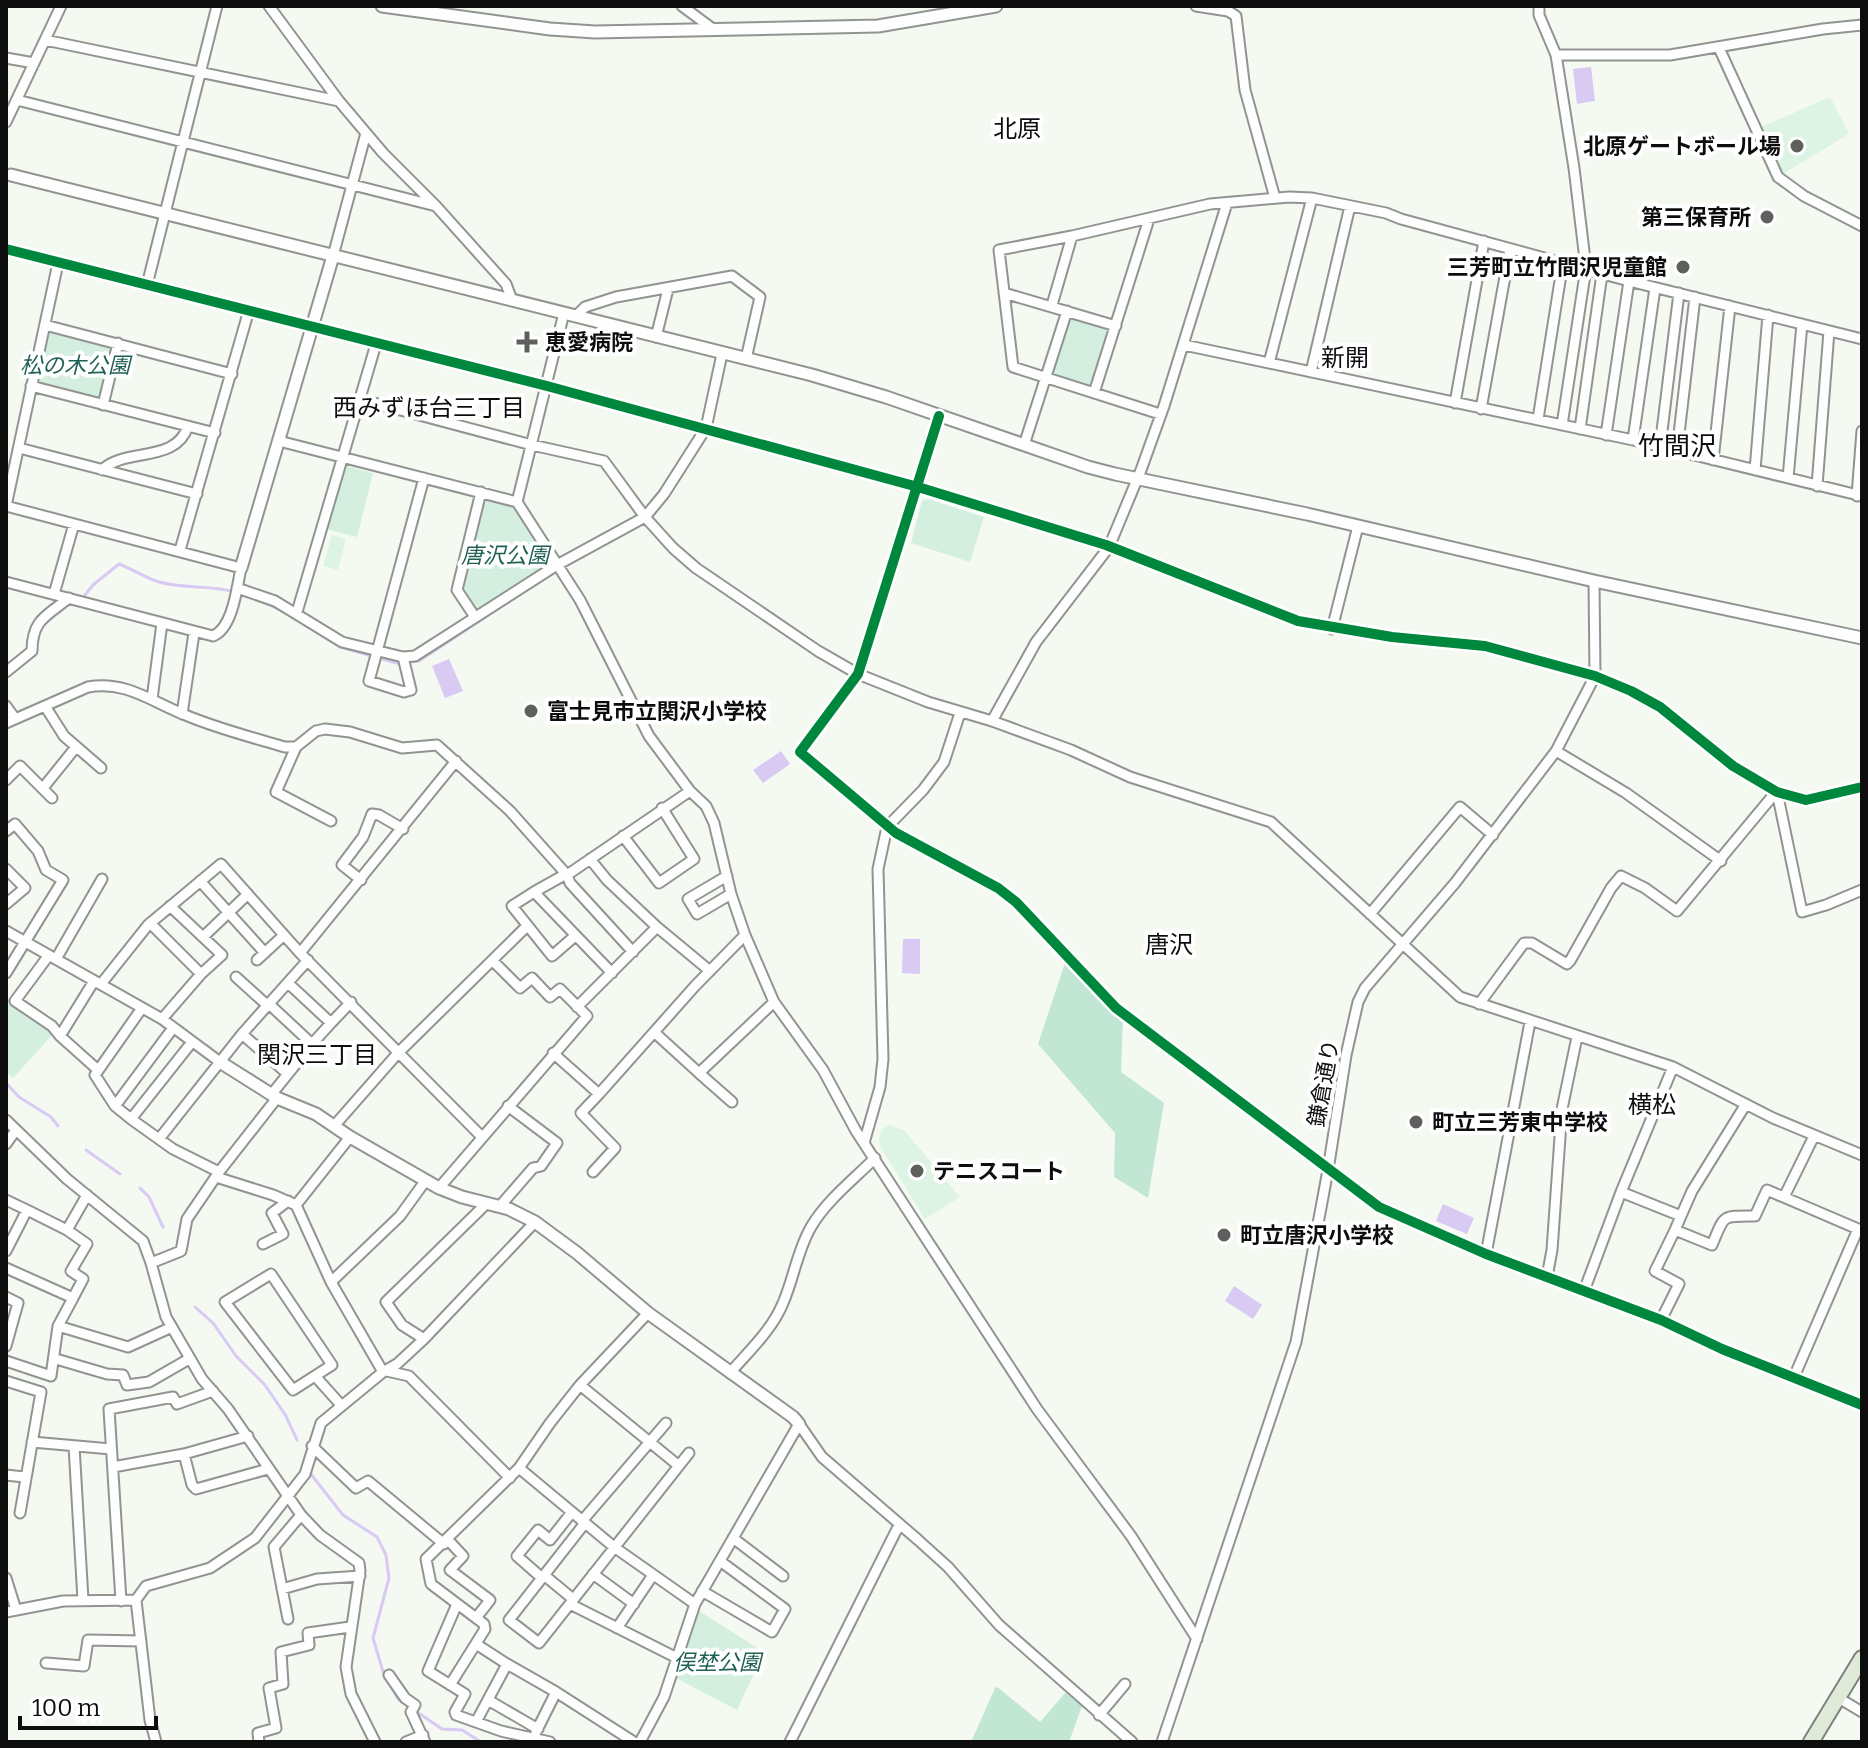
<svg xmlns="http://www.w3.org/2000/svg" width="1868" height="1748" viewBox="0 0 1868 1748" font-family="Bitter,'Noto Sans JP',serif">
<style>
.green{fill:#d4efdf}
.forest{fill:#c2e6d4}
.pitch{fill:#ddf3e3}
.water{fill:#d8caf2}
.lines{fill:none;stroke-linecap:round;stroke-linejoin:round}
.stream{stroke:#d8caf2;stroke-width:3}
.minor-casing{stroke:#919490;stroke-width:13}
.tertiary-casing{stroke:#919490;stroke-width:15}
.trunk-casing{stroke:#7e817d;stroke-width:18}
.minor{stroke:#fdfefd;stroke-width:9}
.tertiary{stroke:#fdfefd;stroke-width:11}
.trunk{stroke:#dfead8;stroke-width:14}
.cycleway-casing{stroke:#fff;stroke-width:15}
.cycleway{stroke:#00873e;stroke-width:10}
.poi-dot{fill:#5e605d;stroke:#fff;stroke-width:3}
.labels{text-anchor:middle;stroke-width:8;stroke-linejoin:round;paint-order:stroke}
.poi-label{font-size:22px;font-weight:bold;fill:#0d0d0d;stroke:#fff;text-anchor:start}
.park-label{font-size:22px;font-style:italic;fill:#216154;stroke:#fff}
.street-label{font-size:22px;fill:#0d0d0d;stroke:#fff}
.neighbourhood-label{font-size:24px;fill:#0d0d0d;stroke:#fff}
.quarter-label{font-size:26px;fill:#0d0d0d;stroke:#fff}
</style>
<rect width="100%" height="100%" fill="#f4faf2"/>
<!-- green -->
<path class="green" d="M1073,316L1107,327L1109,331L1092,385L1088,387L1055,376L1053,371L1069,318Z
M50,331L112,346L113,349L99,399L39,384L36,381L46,333Z
M347,466L373,473L357,537L325,529L343,468Z
M486,497L515,507L551,562L550,566L477,614L461,588L482,500Z
M928,499L984,517L970,562L911,543L922,501Z
M6,997L15,1008L51,1030L53,1034L13,1078L6,1072Z
M699,1611L764,1652L737,1710L674,1677Z"/>
<!-- forest -->
<path class="forest" d="M1066,960L1123,1017L1121,1072L1164,1103L1148,1198L1114,1177L1115,1133L1038,1044Z
M996,1686L1040,1722L1066,1692L1082,1706L1069,1742H971Z"/>
<!-- pitch -->
<path class="pitch" d="M1830,97L1849,134L1781,175L1759,128Z
M332,535L346,539L338,570L323,566Z
M890,1125L904,1130L960,1197L925,1219L880,1146C878,1136 880,1129 890,1125Z"/>
<!-- water -->
<path class="water" d="M1591,67L1595,101L1577,104L1573,69Z
M449,659L463,691L445,698L432,666Z
M781,751L790,764L763,783L753,770Z
M903,939H920V974L902,973Z
M1443,1204L1474,1218L1467,1234L1436,1221Z
M1234,1286L1262,1305L1253,1319L1225,1301Z"/>
<g class="lines">
<!-- stream -->
<path class="stream" d="M85,595L93,585L119,564C132,569 146,578 159,582C184,589 211,585 235,592
M254,598L287,613
M42,626L67,606
M310,628L340,647L372,656
M379,658L396,663L419,661L542,580
M6,1083L19,1097L51,1117L58,1126
M86,1150L120,1174
M140,1188L149,1197L163,1227
M195,1307L213,1323L236,1356L265,1385L286,1416L297,1440
M310,1473L343,1515L377,1537L386,1555L389,1578L373,1638L384,1675L398,1699L442,1729L462,1730L481,1742"/>
<defs>
<path id="minor" d="M269,6L339,101L383,153L436,206L506,284L512,300
M682,6L713,29
M1196,6L1228,11L1236,16L1245,90L1275,198
M1539,6V15L1556,55L1574,168L1586,268L1562,425
M45,40L339,101
M1719,48L1778,177L1804,196L1862,226
M1556,55H1670L1823,29L1862,25
M6,58L34,63
M17,100L436,206
M6,122L61,6
M6,249L547,386L918,487L1106,545L1298,621L1392,637L1485,646L1595,676L1631,691L1660,707L1733,766L1777,792L1806,800L1862,787
M333,256L366,133
M147,285L217,6
M1004,293L1116,326
M1052,305L1072,236
M576,316L585,307L616,297L732,276L760,297L746,359
M45,325L232,374
M656,337L668,289
M1184,345L1633,440L1862,496
M1269,363L1312,198
M1311,372L1350,206
M31,386L215,433
M1094,393L1149,219
M359,399L532,445L604,461L645,517L673,548L696,568L818,651L858,674L928,702L992,721L1071,750L1130,777L1271,822L1460,997L1673,1067L1773,1118L1862,1155
M1455,403L1484,241
M103,405L118,343
M1481,409L1510,249
M1160,414L1013,367L999,250L1072,236L1210,204L1289,197L1312,198L1386,213L1401,219L1629,281L1862,339
M939,416L858,674L800,752L896,833L998,888L1016,902L1116,1008L1379,1207L1486,1254L1661,1320L1722,1349L1862,1405
M1538,419L1563,262
M1580,429L1602,274
M1606,435L1629,281
M1633,440L1655,288
M279,441L517,502L580,600L649,736L690,791L706,806L714,823L731,894L745,935L774,1002L823,1070L856,1131L1037,1409L1131,1536L1197,1639
M1024,445L1067,311
M1660,447L1679,293
M19,448L197,494
M1677,451L1695,297
M1713,460L1730,306
M102,470C125,447 176,464 188,426
M1755,470L1768,315
M1788,478L1802,324
M1817,486L1829,331
M1857,496L1862,431
M517,502L564,313
M6,506L241,568C237,587 233,628 213,636L6,582
M6,506L58,263
M180,550L249,310
M237,588L275,601L342,642L403,657L415,656L557,565L645,517L664,494L706,428L722,354
M54,594L74,524
M297,612L376,344
M475,617L457,590L481,492
M1332,629L1358,526
M403,657L411,690L404,692L369,681L424,478
M6,672L32,651C32,620 46,616 69,598
M152,699L162,623
M6,706L14,717
M45,706L64,736L101,768
M182,714L194,633
M992,721L1036,642L1109,547L1141,470L1164,406L1227,203
M6,723L88,687C124,680 151,701 183,714C215,728 251,737 285,747H296L316,731L325,729L350,732L402,748L437,745L510,811L567,875L690,791
M296,747L276,792L331,821
M1556,751L1626,793L1721,861
M6,780L20,766L52,798
M43,788L76,747
M1777,792L1802,912L1826,905L1862,890
M6,831L15,824L38,851L46,870L63,880L6,973
M623,836L659,883L694,859L662,808
M6,869L25,888L6,904
M566,874L534,892L612,973
M567,875L570,883L633,952
M727,876L688,899L697,914L731,894
M361,880L342,865L363,837L372,814L379,815L403,829
M200,881L265,953
M534,892L512,906L552,956L575,936
M1370,914L1460,807L1493,835
M150,923L201,974
M657,927L710,971
M6,931L162,1019L220,1062
M203,937L248,894
M300,953L456,761
M49,955L15,1001L52,1026L60,1036
M56,959L102,879
M257,960L284,935
M236,977L267,1005
M94,981L60,1036L98,1070
M101,984L148,925L221,864L300,953L481,1136
M268,1003L312,1044L331,1023L288,983
M1479,1004L1524,943H1532L1567,964L1570,961L1611,888L1621,876L1645,888L1677,911L1776,792
M577,1007L657,927L607,880L590,859
M162,1019L201,974L222,955L170,906
M331,1023L351,1002
M654,1032L699,1073L774,1002
M242,1034L288,1074
M192,1042L131,1119L173,1149L219,1172
M553,1053L599,1094L695,986L745,935
M699,1073L732,1102
M271,1095L312,1044
M115,1106L173,1028
M131,1119L115,1106L95,1075L142,1008
M6,1120L67,1179L143,1241L151,1263L166,1317L202,1379L228,1409L301,1515L320,1535L359,1563L360,1571L346,1667L351,1694L375,1742
M334,1126L398,1053L526,927
M159,1139L242,1034L308,960
M864,1143L880,1087L883,1059L878,869L887,827L923,790L944,762L960,713
M6,1144L16,1130
M593,1172L615,1148L581,1113L599,1094
M216,1177L273,1195L296,1205L331,1282
M439,1188L587,1016L560,989L550,997L532,978L520,988L493,961
M1621,1192L1681,1216L1692,1191L1746,1104
M1785,1195L1814,1136
M6,1200L27,1210L6,1251
M296,1205L350,1137
M500,1206L533,1168L541,1166L557,1143L508,1106
M27,1210L67,1230L87,1244L71,1271L83,1279L73,1298
M1681,1216L1675,1230L1712,1245C1725,1214 1721,1216 1755,1216L1767,1190L1858,1229L1794,1377
M67,1230L87,1195
M263,1244L283,1234L272,1213L288,1201
M1486,1254L1530,1022
M151,1263L181,1251L187,1219L219,1172L277,1098
M6,1268L73,1298L58,1326L51,1376L6,1361
M271,1274L332,1365L293,1390L225,1302Z
M1547,1277L1552,1250L1562,1109L1577,1037
M1584,1291L1621,1192L1673,1067
M6,1297L18,1303L6,1346
M1661,1320L1679,1284L1655,1271L1675,1230
M58,1326L128,1347L172,1327
M424,1339L402,1325L386,1302L487,1203
M56,1359L107,1374L123,1375L127,1385L149,1382L189,1359
M387,1371L409,1376L510,1478
M383,1372L331,1282L400,1216L426,1180
M730,1373C749,1351 772,1330 783,1303C794,1278 797,1251 811,1227C826,1201 853,1180 875,1158
M315,1376L341,1405
M6,1381L41,1392L20,1513
M580,1385L679,1466
M32,1442L111,1449
M74,1446L83,1600
M312,1446L356,1488L368,1481L444,1544
M184,1454L192,1485L196,1489L268,1469
M113,1467L184,1454L248,1436
M519,1468L614,1547L695,1604
M6,1475L24,1477
M582,1521L666,1423
M585,1523L509,1620L539,1643L689,1453
M733,1538L783,1576
M448,1540L463,1556L450,1570L490,1600L476,1618
M593,1574L634,1604
M544,1575L573,1599
M6,1578L16,1610
M542,1578L517,1556L538,1530L550,1540L572,1512
M282,1589L317,1579L360,1576
M702,1591L772,1632L785,1609L720,1561
M121,1601L109,1409L173,1397L177,1404L213,1391
M457,1604L428,1671L465,1694L455,1712L456,1715L501,1731L550,1742
M570,1604L677,1658
M6,1612L63,1601L136,1600
M288,1619L274,1547L301,1515
M617,1628L653,1575
M476,1644L507,1664
M46,1663L84,1666L88,1640L141,1641
M389,1675L405,1698L415,1705L411,1712L425,1742
M450,1685L485,1629L484,1624L431,1584L426,1559L519,1468L550,1423L580,1385L648,1313
M1837,1697L1862,1712
M488,1700L538,1729
M1099,1715L1125,1684
M476,1722L507,1664L556,1692L634,1742
M536,1732L556,1692
M156,1742L150,1720L136,1600L146,1586L210,1568L255,1538L305,1474L321,1423L383,1372L397,1364L424,1339L535,1222
M259,1742L258,1733L276,1728L269,1688L283,1684L281,1652L309,1645L308,1633L350,1627
M406,1742L423,1735
M640,1742L664,1697L695,1604L799,1424L822,1457L917,1539L948,1567L999,1625L1132,1742
M790,1742L899,1525
M1162,1742L1296,1342L1328,1170L1346,1055L1358,1002L1365,988L1455,883L1556,751L1595,676L1594,581"/>
<path id="tertiary" d="M382,6L550,29L595,32L878,26L996,6
M11,175L812,375L886,397L1088,467L1115,474L1307,514L1594,581L1862,638
M241,568L333,256
M220,1062L277,1098L316,1114L350,1137L439,1188L462,1197L509,1209L535,1222L577,1253L648,1313L793,1417L799,1424"/>
<path id="trunk" d="M1811,1742L1862,1658"/>
</defs>
<!-- minor casing -->
<use href="#minor" class="minor-casing"/>
<!-- tertiary casing -->
<use href="#tertiary" class="tertiary-casing"/>
<!-- trunk casing -->
<use href="#trunk" class="trunk-casing"/>
<!-- minor -->
<use href="#minor" class="minor"/>
<!-- tertiary -->
<use href="#tertiary" class="tertiary"/>
<!-- trunk -->
<use href="#trunk" class="trunk"/>
<defs>
<path id="cycleway" d="M6,249L547,386L918,487L1106,545L1298,621L1392,637L1485,646L1595,676L1631,691L1660,707L1733,766L1777,792L1806,800L1862,787
M939,416L858,674L800,752L896,833L998,888L1016,902L1116,1008L1379,1207L1486,1254L1661,1320L1722,1349L1862,1405"/>
</defs>
<!-- cycleway casing -->
<use href="#cycleway" class="cycleway-casing"/>
<!-- cycleway -->
<use href="#cycleway" class="cycleway"/>
</g>
<!-- markers -->
<g class="poi-dot">
<circle cx="1797" cy="146" r="8"/>
<circle cx="1767" cy="217" r="8"/>
<circle cx="1683" cy="267" r="8"/>
<path d="M523 330h8v8h8v8h-8v8h-8v-8h-8v-8h8z"/>
<circle cx="531" cy="711" r="8"/>
<circle cx="1416" cy="1122" r="8"/>
<circle cx="917" cy="1171" r="8"/>
<circle cx="1224" cy="1235" r="8"/>
</g>
<g class="labels">
<!-- poi labels -->
<g class="poi-label">
<text x="1781" y="154" text-anchor="end">北原ゲートボール場</text>
<text x="1751" y="225" text-anchor="end">第三保育所</text>
<text x="1667" y="275" text-anchor="end">三芳町立竹間沢児童館</text>
<text x="545" y="350">恵愛病院</text>
<text x="547" y="719">富士見市立関沢小学校</text>
<text x="1432" y="1130">町立三芳東中学校</text>
<text x="933" y="1179">テニスコート</text>
<text x="1240" y="1243">町立唐沢小学校</text>
</g>
<!-- park labels -->
<g class="park-label">
<text x="75" y="373">松の木公園</text>
<text x="505" y="563">唐沢公園</text>
<text x="717" y="1670">俣埜公園</text>
</g>
<!-- street labels -->
<g class="street-label">
<text transform="translate(1323 1083) rotate(-80)" y="8">鎌倉通り</text>
</g>
<!-- neighbourhood labels -->
<g class="neighbourhood-label">
<text x="1017" y="137">北原</text>
<text x="1345" y="366">新開</text>
<text x="429" y="416">西みずほ台三丁目</text>
<text x="1169" y="953">唐沢</text>
<text x="317" y="1063">関沢三丁目</text>
<text x="1652" y="1113">横松</text>
</g>
<!-- quarter labels -->
<g class="quarter-label">
<text x="1677" y="455">竹間沢</text>
</g>
</g>
<!-- border -->
<rect width="1868" height="1748" fill="none" stroke="#0d0d0d" stroke-width="16"/>
<!-- scale -->
<path d="M20 1716v12h136v-12" fill="none" stroke="#0d0d0d" stroke-width="4"/>
<text x="32" y="1716" font-size="24" fill="#0d0d0d" stroke="#ffffff" stroke-width="6" paint-order="stroke">100 m</text>
</svg>
